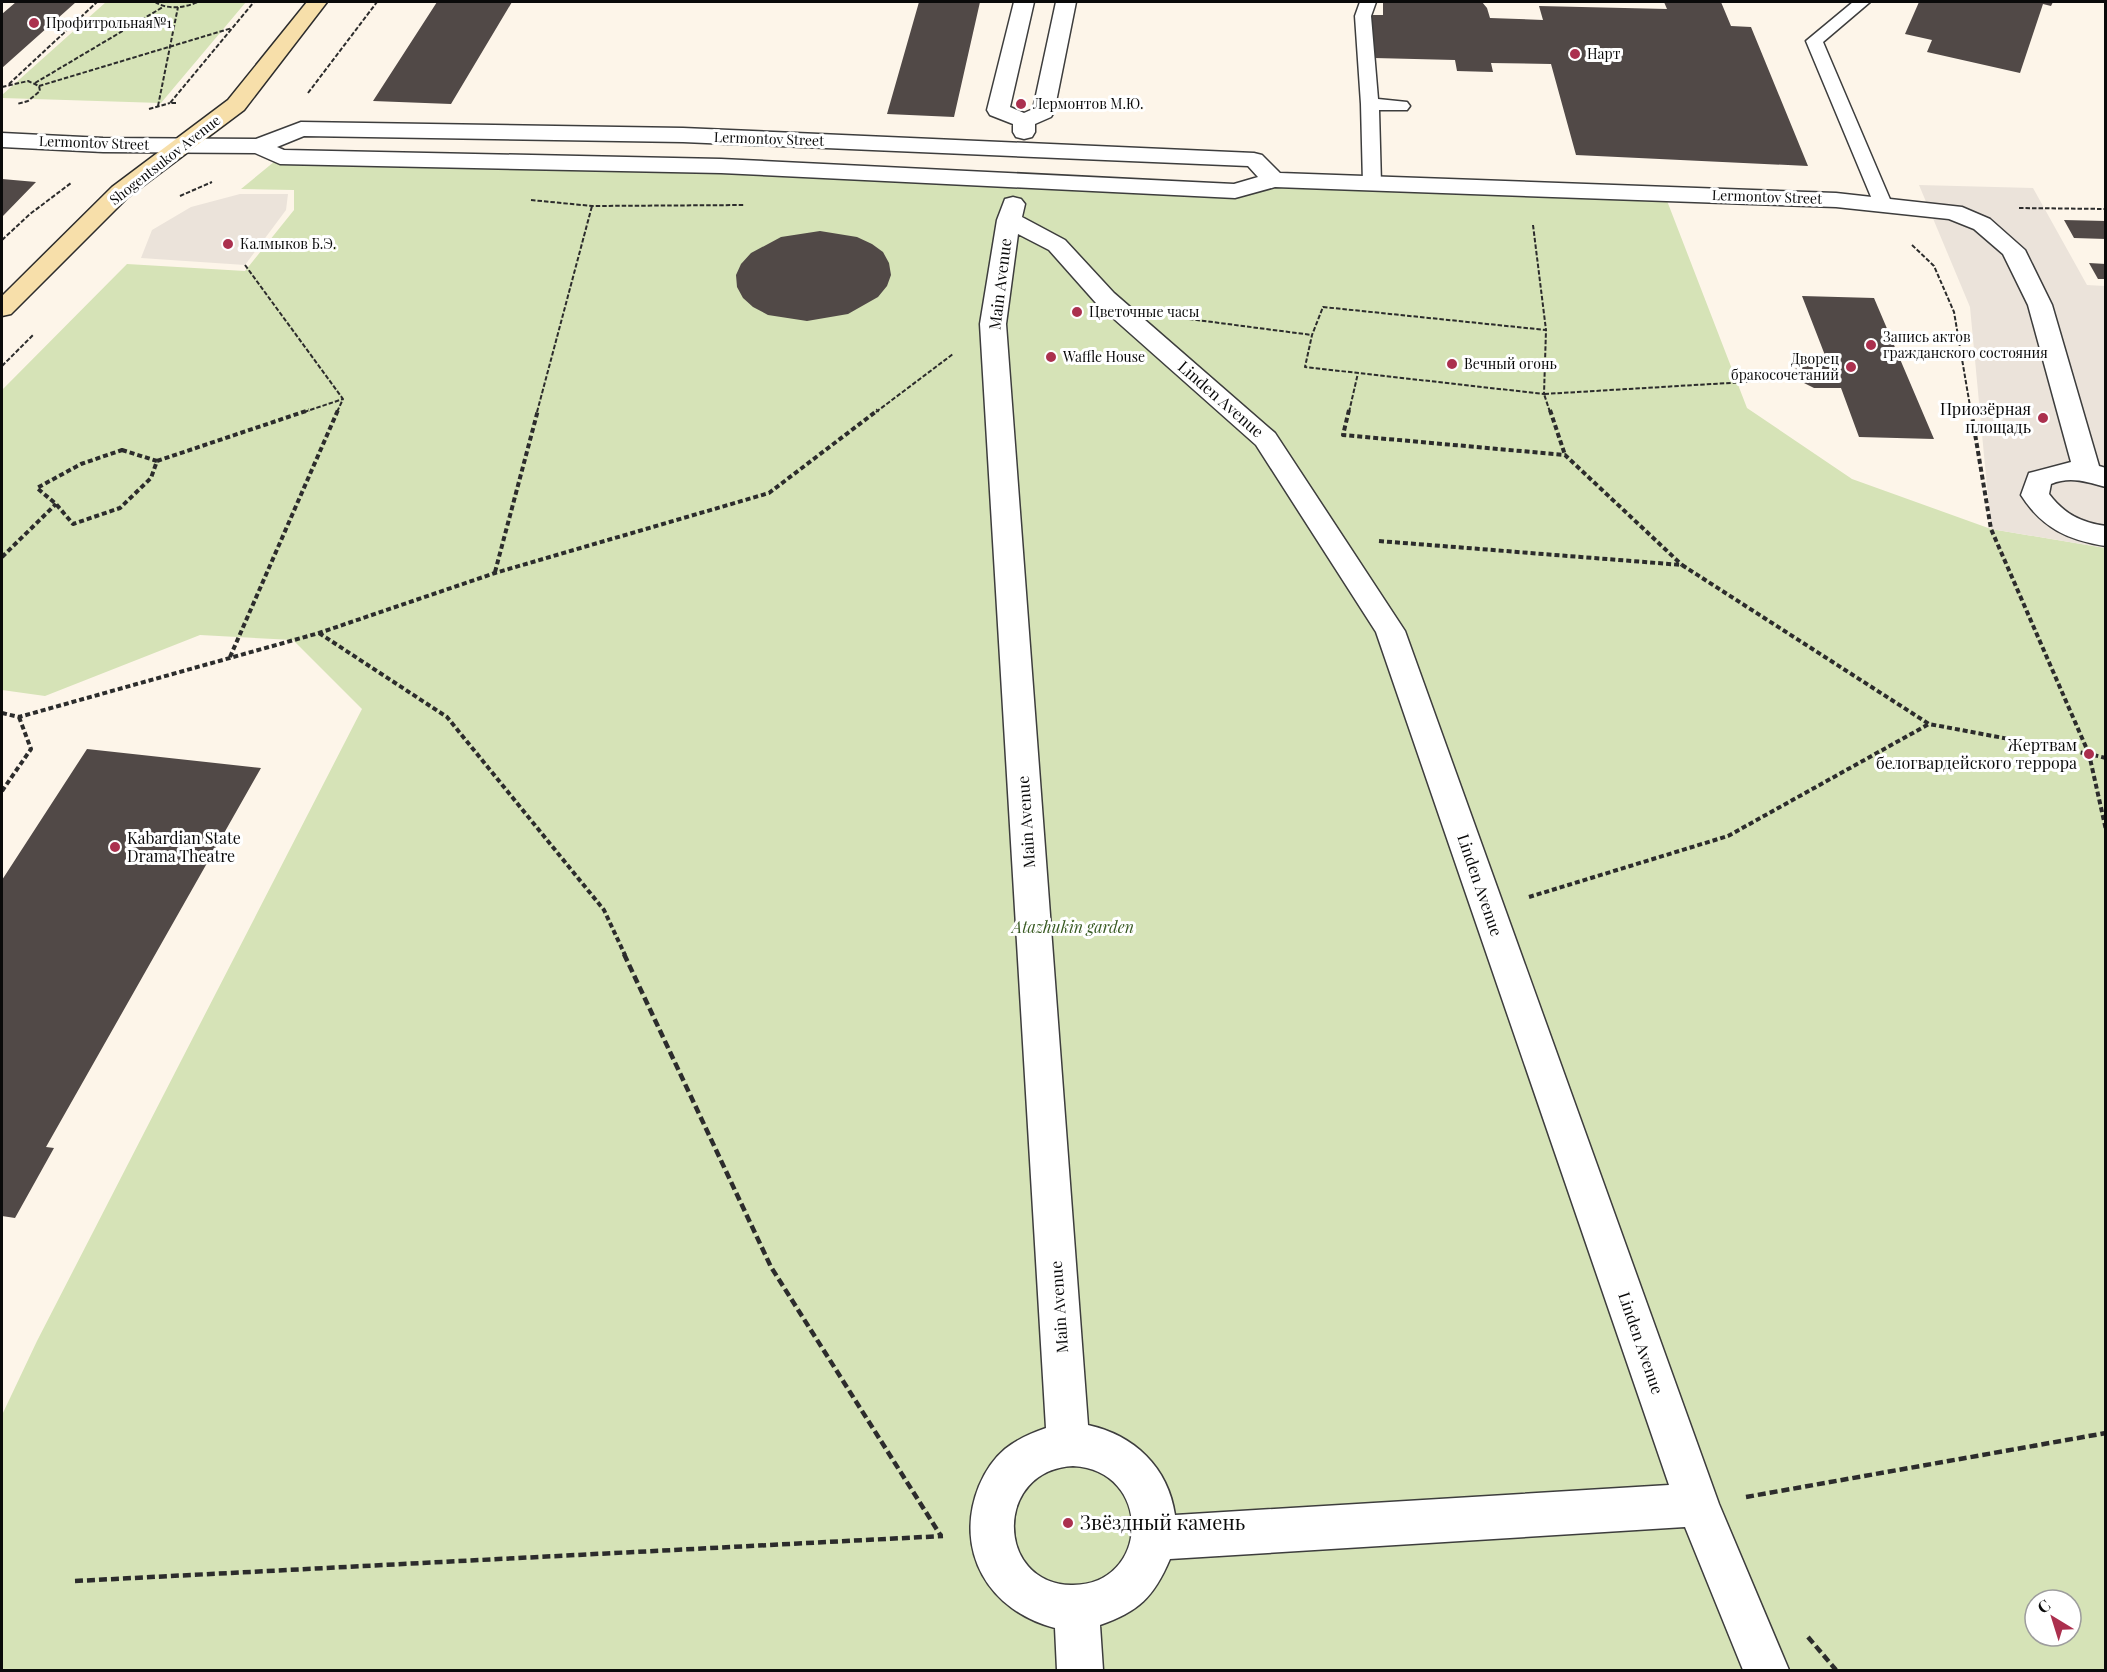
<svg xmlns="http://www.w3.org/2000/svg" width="2107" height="1672" viewBox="0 0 2107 1672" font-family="'Playfair Display',serif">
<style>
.green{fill:#d6e3b7;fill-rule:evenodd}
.plaza{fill:#ebe3da}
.building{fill:#514947}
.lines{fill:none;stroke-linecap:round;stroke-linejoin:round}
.lane-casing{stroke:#3d3d3d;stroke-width:3}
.street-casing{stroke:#3d3d3d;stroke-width:3}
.secondary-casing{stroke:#2c2c2c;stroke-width:3}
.path-far2{stroke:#2c2c2c;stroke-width:2;stroke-dasharray:4.5 2;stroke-linecap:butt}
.path-far1{stroke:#2c2c2c;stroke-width:4;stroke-dasharray:5 3;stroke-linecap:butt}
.path{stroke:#2c2c2c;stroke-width:4.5;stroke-dasharray:8 4;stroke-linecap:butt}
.lane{fill:#fff;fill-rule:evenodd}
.street{fill:#fff;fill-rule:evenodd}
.secondary{fill:#f7dfaa;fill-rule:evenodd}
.poi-dot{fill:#ab304e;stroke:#fff;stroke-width:2}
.labels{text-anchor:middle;stroke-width:6;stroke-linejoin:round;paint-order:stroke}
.far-poi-label{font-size:14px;fill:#0a0a0a;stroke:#fff;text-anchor:start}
.far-street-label{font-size:14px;fill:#0a0a0a;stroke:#fff}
.street-label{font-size:16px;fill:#0a0a0a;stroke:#fff}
.poi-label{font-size:16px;fill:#0a0a0a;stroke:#fff;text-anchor:end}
.park-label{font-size:16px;font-style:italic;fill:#385a22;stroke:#fff}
.near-poi-label{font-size:20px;fill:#0a0a0a;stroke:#fff;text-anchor:start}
</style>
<rect width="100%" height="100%" fill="#fdf5e9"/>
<!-- green -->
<path class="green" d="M106,2H246L161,103L2,98V95Z
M280,157L721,166L1235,191L1274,180L1664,193L1747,408L1852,479L1991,529L2105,548V1670H2V1415L37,1341L362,709L293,640L200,635L45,696L2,690V390L127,264L245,271L294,210V190L241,189ZM2035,1600H2071V1636H2035Z"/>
<!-- plaza -->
<path class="plaza" d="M1919,185L2033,188L2087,285L2105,286V548L1991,529L1970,307Z
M240,194H288L286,210L245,265L141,258L152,230L191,207Z"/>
<!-- building -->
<path class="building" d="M16,2H76L2,68V14Z
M437,2H512L451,104L373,101Z
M919,2H980L954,117L887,114Z
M1383,2H1482L1487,8L1490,18L1543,20L1539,6L1667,9L1664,2H1721L1731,26L1751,27L1808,166L1576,155L1551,64L1491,63L1493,72L1457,71L1455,60L1374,58L1369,15H1383Z
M1919,2H2053L2051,6L2043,4L2020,73L1927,52L1932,40L1905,34Z
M2,179L36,182L2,217Z
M2064,220L2106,221V239L2074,238Z
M820,231L857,237L872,244L883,252L889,263L891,275L887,286L878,297L848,314L807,321L768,315L753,307L743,298L737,287L736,275L741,264L751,253L781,237Z
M2089,263L2106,264V279H2098Z
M1802,296L1874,298L1934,439L1859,437L1841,388H1814L1796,379L1793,371L1803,362L1828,363Z
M87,749L261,768L46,1147L54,1148L15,1218L2,1216V880Z"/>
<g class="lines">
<defs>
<path id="lane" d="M1360,2H1376L1371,16L1378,99L1407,102L1410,106L1407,110H1379L1381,184L1379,188H1365L1363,184L1361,104L1355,16Z
M1853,2H1870L1823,42L1892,204L1890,208H1876L1874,204L1806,41Z"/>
<path id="street" d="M1014,2H1034L1010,107L1024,113L1033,109L1056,2H1076L1054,112L1051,117L1035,124V132L1032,137L1024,139L1016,137L1013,132V124L990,115L987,110Z
M301,122L683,128L1254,153L1262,155L1280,173L1836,193L1962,207L1990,219L2025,250L2052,305L2099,466L2106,468V487C2086,482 2071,476 2051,484L2049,494C2064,514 2082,523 2106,526V546C2068,540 2042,528 2021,495L2029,473L2071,462L2028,305L2003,254L1974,229L1949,219L1836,207L1275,187L1235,198L721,173L280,164L255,153L103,152L2,147V133L103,138L256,139ZM304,136L683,142L1248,166L1258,177L1234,184L721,159L284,150L277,147Z
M1013,197L1021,199L1025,204L1022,217L1065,240L1114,293L1275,433L1405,631L1719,1504L1789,1670H1743L1685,1527L1170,1559C1154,1597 1138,1612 1100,1625L1103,1670H1057L1055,1628C989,1611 953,1551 979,1486C985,1472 993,1459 1005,1449C1017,1439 1032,1433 1046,1428L980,324L997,220L1005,199ZM1018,234L1049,250L1096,303L1256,445L1376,632L1669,1485L1175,1515C1168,1467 1134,1435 1088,1425L1006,324ZM1073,1466C1154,1470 1150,1587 1071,1585C995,1583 994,1470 1073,1466Z"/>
<path id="secondary" d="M307,2H327L244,110L128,197L11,314L2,316V296L112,187L228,100Z"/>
</defs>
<!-- lane casing -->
<use href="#lane" class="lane-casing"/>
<!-- street casing -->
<use href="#street" class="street-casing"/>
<!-- secondary casing -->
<use href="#secondary" class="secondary-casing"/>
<!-- path-far2 -->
<path class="path-far2" d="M155,2C168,10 184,8 198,2
M35,83L163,7
M9,84L97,2
M39,86L232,28
M2,87L28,81L39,86L40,91L28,101L17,104
M308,93L377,2
M176,103H170L254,2
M158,106L178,7
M149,109L170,103
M180,196L212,182
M531,200L592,206L745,205
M2019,208L2106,209
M1533,225L1546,330
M2,240L30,214L71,183
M1912,245L1934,266L1954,312L1971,412
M245,265L343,399L337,412
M1323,307L1546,330L1544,394L1305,367L1312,335Z
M1189,319L1312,335
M2,366L33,335
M304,412L343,399
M537,412L592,206
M876,412L953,354
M1349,412L1358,373
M1550,412L1544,394L1796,379"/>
<!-- path-far1 -->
<path class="path-far1" d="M1349,410L1343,435L1565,455L1682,565
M1550,410L1565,455
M122,450L157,461L151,478L120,508L73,524L56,504L37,488L81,464Z
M157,461L309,410
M1379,541L1682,565L1929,724L2089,754L1991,529L1971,410
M2,557L56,504
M495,572L538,410
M319,633L447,717L604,910L625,955
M230,657L338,410
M2,713L19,717L319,633L495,573L769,493L878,410
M2106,758L2089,754L2106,830
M2,791L31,749L19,717
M1529,897L1728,836L1929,724"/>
<!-- path -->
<path class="path" d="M624,954L771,1267L941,1536
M1746,1497L2106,1433
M75,1581L943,1536
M1808,1637L1836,1670"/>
<!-- lane -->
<use href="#lane" class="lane"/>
<!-- street -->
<use href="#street" class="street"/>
<!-- secondary -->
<use href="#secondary" class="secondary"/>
</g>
<!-- markers -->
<g class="poi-dot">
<circle cx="34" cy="23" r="6"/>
<circle cx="1575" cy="54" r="6"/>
<circle cx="1021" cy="104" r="6"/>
<circle cx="228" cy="244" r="6"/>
<circle cx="1077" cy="312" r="6"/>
<circle cx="1871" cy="345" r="6"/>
<circle cx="1051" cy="357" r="6"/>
<circle cx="1452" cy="364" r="6"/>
<circle cx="1851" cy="367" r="6"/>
<circle cx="2043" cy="418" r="6"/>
<circle cx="2089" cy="754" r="6"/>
<circle cx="115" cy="847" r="6"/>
<circle cx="1068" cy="1523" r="6"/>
</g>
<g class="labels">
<!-- far-poi labels -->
<g class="far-poi-label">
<text x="46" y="28">Профитрольная№1</text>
<text x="1587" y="59">Нарт</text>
<text x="1033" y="109">Лермонтов М.Ю.</text>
<text x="240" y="249">Калмыков Б.Э.</text>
<text x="1089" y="317">Цветочные часы</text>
<text x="1883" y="342">Запись актов<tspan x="1883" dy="16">гражданского состояния</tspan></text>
<text x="1063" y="362">Waffle House</text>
<text x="1839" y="364" text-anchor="end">Дворец<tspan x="1839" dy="16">бракосочетаний</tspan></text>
<text x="1464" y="369">Вечный огонь</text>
</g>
<!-- far-street labels -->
<g class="far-street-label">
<text transform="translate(769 139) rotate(2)" y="5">Lermontov Street</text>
<text transform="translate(94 143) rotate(2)" y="5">Lermontov Street</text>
<text transform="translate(165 160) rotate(-38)" y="5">Shogentsukov Avenue</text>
<text transform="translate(1767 197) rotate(2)" y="5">Lermontov Street</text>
</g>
<!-- street labels -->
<g class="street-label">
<text transform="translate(1000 284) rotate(-83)" y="6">Main Avenue</text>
<text transform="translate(1221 399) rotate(41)" y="6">Linden Avenue</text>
<text transform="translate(1026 822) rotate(-94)" y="6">Main Avenue</text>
<text transform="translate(1480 885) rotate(71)" y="6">Linden Avenue</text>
<text transform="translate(1059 1307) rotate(-94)" y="6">Main Avenue</text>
<text transform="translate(1641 1343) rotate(71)" y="6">Linden Avenue</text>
</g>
<!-- poi labels -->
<g class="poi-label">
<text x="2031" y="415">Приозёрная<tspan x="2031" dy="18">площадь</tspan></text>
<text x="2077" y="751">Жертвам<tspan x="2077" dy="18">белогвардейского террора</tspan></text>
<text x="127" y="844" text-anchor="start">Kabardian State<tspan x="127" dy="18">Drama Theatre</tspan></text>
</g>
<!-- park labels -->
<g class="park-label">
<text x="1073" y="933">Atazhukin garden</text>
</g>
<!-- near-poi labels -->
<g class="near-poi-label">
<text x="1080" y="1530">Звёздный камень</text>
</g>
</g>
<!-- border -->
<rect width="2107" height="1672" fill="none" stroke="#0a0a0a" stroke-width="6"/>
<!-- north arrow -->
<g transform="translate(2053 1618) rotate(322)"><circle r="28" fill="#ffffff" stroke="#9d9d9d" stroke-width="1.5"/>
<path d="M0-4.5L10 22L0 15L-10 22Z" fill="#ab304e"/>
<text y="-9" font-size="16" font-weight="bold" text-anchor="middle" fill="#0a0a0a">С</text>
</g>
</svg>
